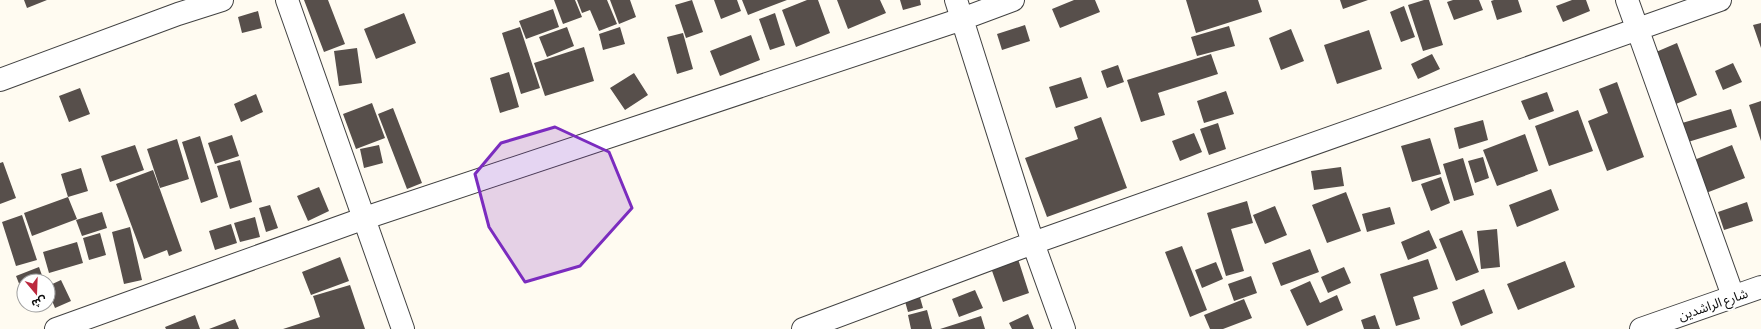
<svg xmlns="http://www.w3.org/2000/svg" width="1761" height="329" viewBox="0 0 1761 329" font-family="'Crimson Pro','Noto Sans Arabic',serif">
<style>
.building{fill:#574f4b}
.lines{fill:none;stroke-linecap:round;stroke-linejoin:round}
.minor-casing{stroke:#424242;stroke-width:24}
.tertiary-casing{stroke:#424242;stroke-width:24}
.minor{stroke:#fff;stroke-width:22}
.tertiary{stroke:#fff;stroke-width:22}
.marked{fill:#7b2cbf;fill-opacity:0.2;stroke:#7b2cbf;stroke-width:3;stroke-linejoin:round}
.labels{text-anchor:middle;stroke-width:4;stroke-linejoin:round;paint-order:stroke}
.street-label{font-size:13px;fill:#0f0f0f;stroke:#fff}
</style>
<rect width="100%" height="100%" fill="#fffbf1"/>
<!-- building -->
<path class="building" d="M24,0H47L27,8Z
M304,0H328L345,44L324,52Z
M554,0H575L582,17L563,24Z
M577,0H607L617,24L599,31L590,10L582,13Z
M610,0H630L636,17L619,24Z
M692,0L703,32L686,38L675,5Z
M714,0H737L741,11L721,19Z
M742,0H787L748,15Z
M807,0H818L830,33L796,47L782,10Z
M837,0H880L886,13L848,29Z
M900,0H920L921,5L903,10Z
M1074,0H1095L1100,12L1060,28L1052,9Z
M1186,0H1258L1262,12L1196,33Z
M1340,0H1368L1343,9Z
M1424,0H1429L1443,45L1423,51L1408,5Z
M1453,0H1479L1483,10L1454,20L1447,2Z
M1494,0H1518L1522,12L1497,20L1491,1Z
M1572,0H1586L1590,11L1563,22L1556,6Z
M1404,6L1415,37L1401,42L1390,12Z
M553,9L559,27L526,39L519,21Z
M258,11L262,28L242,33L238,17Z
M404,13L416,43L376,59L364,29Z
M775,13L785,45L770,50L759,19Z
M1761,23V48L1753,25Z
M1025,25L1030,41L1002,50L997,34Z
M1229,26L1235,46L1197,56L1191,37Z
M520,27L540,88L521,94L502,33Z
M567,27L574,46L547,57L539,37Z
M620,27L625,44L603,50L599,34Z
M1291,29L1304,61L1281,70L1269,38Z
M1369,30L1382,69L1337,84L1324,45Z
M683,33L693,69L677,74L667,37Z
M751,35L760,60L720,76L710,51Z
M1677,43L1697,95L1676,104L1656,52Z
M584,47L594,81L545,96L534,63Z
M357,48L362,83L339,86L334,51Z
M1211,54L1218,74L1158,93L1165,115L1141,122L1127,80Z
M1432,54L1440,69L1418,79L1411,64Z
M1733,63L1742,82L1723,90L1715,71Z
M1118,65L1124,82L1107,88L1101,71Z
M509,72L519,107L500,113L490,78Z
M634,73L648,95L625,110L610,88Z
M1081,77L1088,98L1056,108L1049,87Z
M1617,82L1644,157L1607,171L1588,121L1608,113L1599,89Z
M80,88L90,114L69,122L59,96Z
M1226,91L1234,114L1204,123L1197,101Z
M1547,92L1554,111L1529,120L1521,101Z
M256,94L263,112L241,122L234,104Z
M1761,101V141L1749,105Z
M372,103L385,138L356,149L343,114Z
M393,108L422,183L407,189L378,114Z
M1731,109L1737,127L1688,142L1682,123Z
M1578,110L1593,151L1549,166L1535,126Z
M1101,117L1127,188L1047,217L1025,158L1078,139L1074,127Z
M1483,120L1488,140L1459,149L1454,128Z
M1218,123L1226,149L1209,155L1200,129Z
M1194,133L1202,152L1180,161L1172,141Z
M1525,134L1538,171L1497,186L1483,150Z
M232,135L239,156L215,164L208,143Z
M200,136L218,197L201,203L182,142Z
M1430,138L1441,174L1412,182L1401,146Z
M177,139L189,179L160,188L147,149Z
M135,145L144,170L110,182L101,156Z
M379,145L383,163L364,168L360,149Z
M1732,145L1745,178L1706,193L1694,160Z
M1483,157L1489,178L1475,183L1468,161Z
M1463,158L1474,195L1454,201L1443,164Z
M240,160L252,202L230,209L217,166Z
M3,162L16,198L0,204V163Z
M1341,167L1344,186L1314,190L1311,171Z
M81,168L88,191L68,197L77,219L32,236L24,213L68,197L61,174Z
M153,170L182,251L169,256L167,250L144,259L116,184Z
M1441,177L1450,203L1431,211L1421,184Z
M319,187L329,211L308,221L297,196Z
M1551,189L1559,210L1517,227L1509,205Z
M1346,192L1361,231L1327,243L1312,205Z
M1247,201L1253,223L1231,229L1244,271L1226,276L1207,213Z
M1747,202L1753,221L1724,230L1718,212Z
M270,205L278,228L266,232L259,208Z
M1275,206L1287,235L1265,244L1253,215Z
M1390,207L1395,224L1367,232L1362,214Z
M102,212L107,228L82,236L76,220Z
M22,215L37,260L16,266L2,222Z
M255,217L260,237L240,242L234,223Z
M231,224L237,243L215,250L209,231Z
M130,227L142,280L124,284L112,232Z
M1497,229L1500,267L1481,269L1477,231Z
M1429,230L1437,248L1408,260L1401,242Z
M1462,230L1479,272L1456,281L1439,239Z
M100,233L106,255L89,260L83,238Z
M77,242L83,263L49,273L43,252Z
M1182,246L1207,310L1190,317L1165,252Z
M1310,249L1319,272L1281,286L1272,263Z
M340,257L349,281L311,295L302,272Z
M1018,259L1029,293L1003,302L991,268Z
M1428,259L1438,289L1413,297L1420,319L1396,326L1380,274Z
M1565,261L1575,287L1518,310L1507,284Z
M1216,262L1223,279L1202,288L1195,270Z
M39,267L44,281H24V296L16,276Z
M1344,267L1351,283L1328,293L1321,277Z
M1251,276L1257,293L1234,301L1228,284Z
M61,280L71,301L55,308L48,291V286Z
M1310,281L1320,303L1337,295L1343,310L1307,326L1290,290Z
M350,285L365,329H283L320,317L313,296Z
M917,287L923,308L908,312L902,291Z
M1484,289L1493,313L1461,326L1452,302Z
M975,290L983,308L959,317L952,299Z
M1244,299L1252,318L1223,329H1210L1204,315Z
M927,310L932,329H911L908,315Z
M1028,314L1034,329H1012L1009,323Z
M195,315L200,329H166L165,327Z
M1375,315L1380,329H1364L1361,320Z
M981,316L985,329H940Z
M235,319L239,329H209Z"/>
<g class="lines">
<defs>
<path id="minor" d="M287,0L403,329
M956,0L1033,243L1064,329
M1627,0L1733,296
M0,80L178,14L222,0
M56,329L365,218L962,19L1013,0
M803,329L1033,243L1720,0"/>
<path id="tertiary" d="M1641,329L1761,287"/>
</defs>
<!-- minor casing -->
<use href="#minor" class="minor-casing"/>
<!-- tertiary casing -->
<use href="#tertiary" class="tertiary-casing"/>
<!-- minor -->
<use href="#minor" class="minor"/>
<!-- tertiary -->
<use href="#tertiary" class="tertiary"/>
</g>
<!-- marked area -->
<path class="marked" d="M555,127L609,152L632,208L580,266L525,282L489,227L475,174L501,143Z"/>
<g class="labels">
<!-- street labels -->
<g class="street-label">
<text transform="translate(1713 304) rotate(-19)" y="5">شارع الراشدين</text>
</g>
</g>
<!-- north arrow -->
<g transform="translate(36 293) rotate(161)"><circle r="19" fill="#ffffff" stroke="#9f9f9f"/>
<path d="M0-3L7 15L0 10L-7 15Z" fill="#bc2a3f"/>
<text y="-6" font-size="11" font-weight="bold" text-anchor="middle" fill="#0f0f0f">ش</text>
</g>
</svg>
